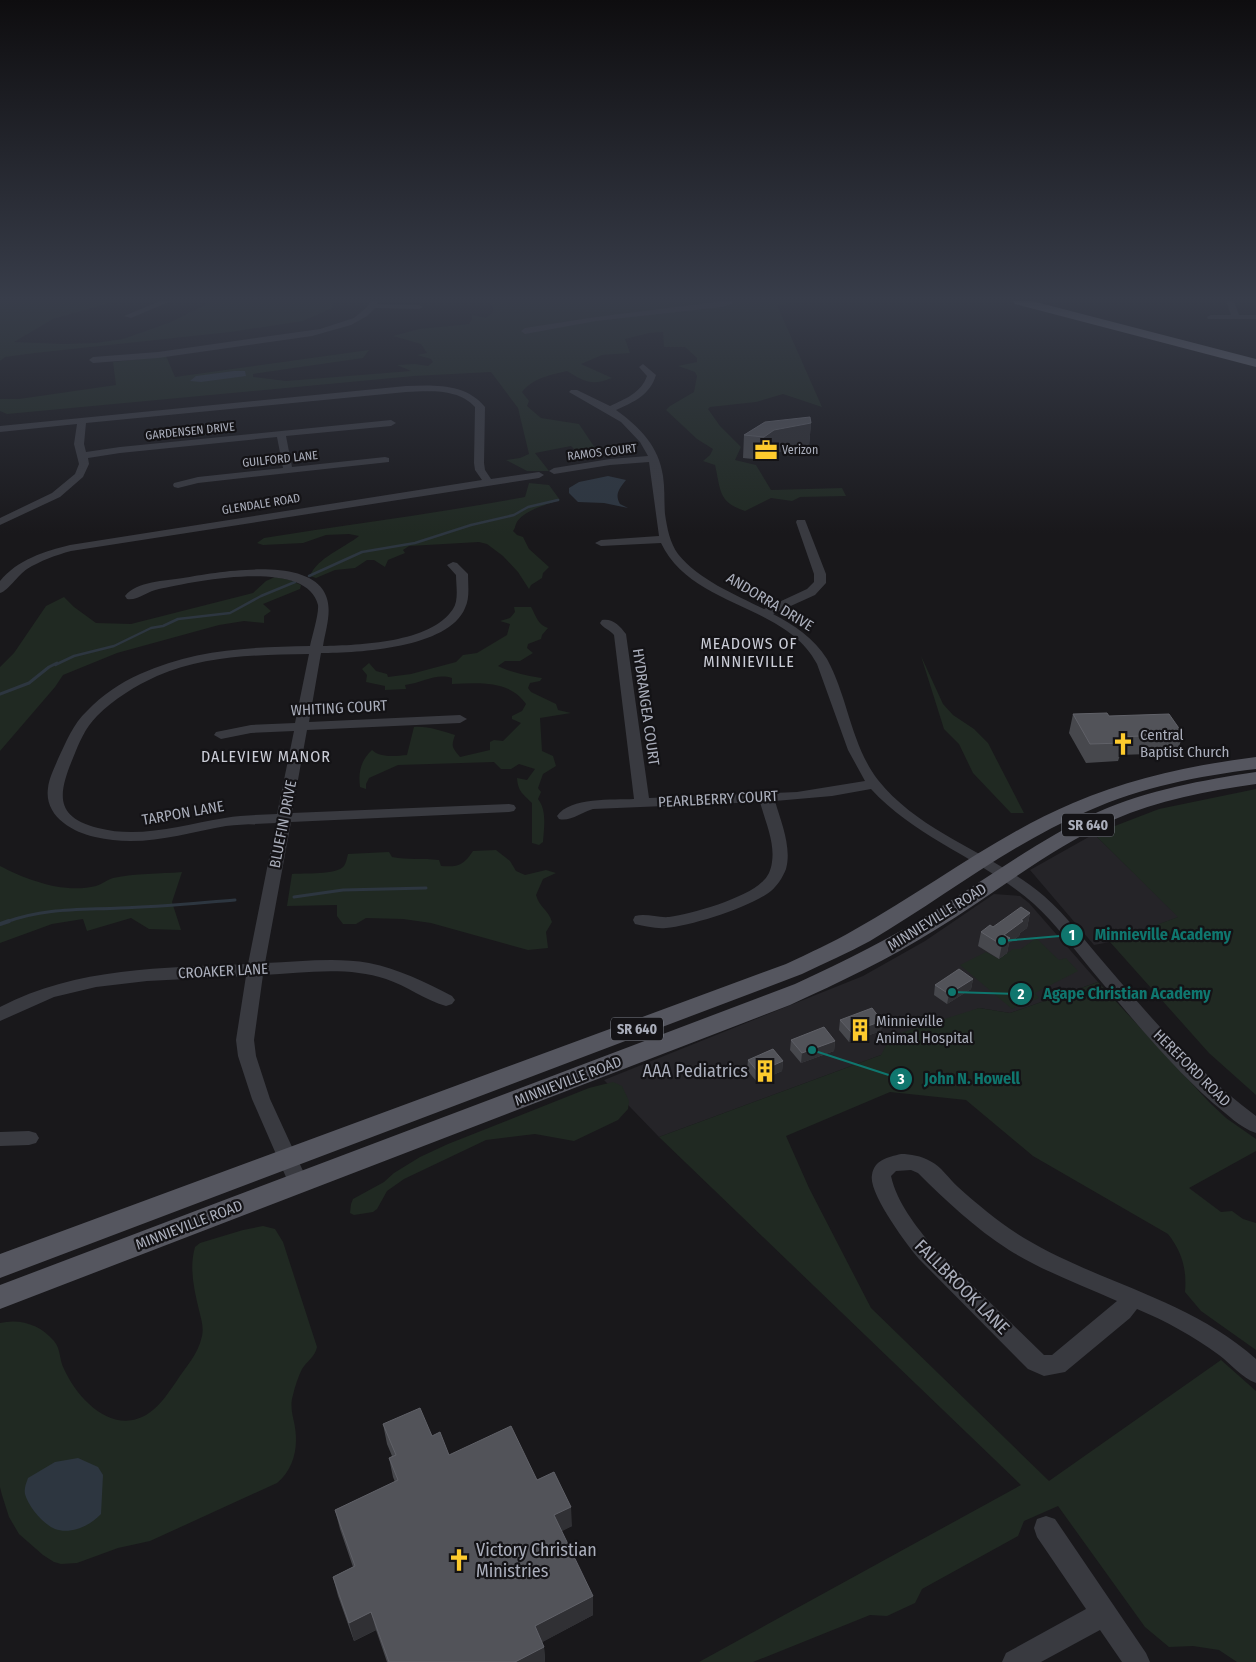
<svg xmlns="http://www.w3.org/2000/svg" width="1256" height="1662" viewBox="0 0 1256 1662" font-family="'Fira Sans Condensed',sans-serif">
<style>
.built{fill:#252428}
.green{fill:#202922}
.water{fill:#2d3640}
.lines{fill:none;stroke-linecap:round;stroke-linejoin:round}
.stream-far2{stroke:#2d3640;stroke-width:2.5}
.stream-far1{stroke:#2d3640;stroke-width:3}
.stream{stroke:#2d3640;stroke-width:4}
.minor{fill:#393a40;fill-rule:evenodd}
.major{fill:#55565f;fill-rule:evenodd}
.highway{fill:#656771;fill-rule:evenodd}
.wall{fill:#47484d}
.shaded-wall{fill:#303034}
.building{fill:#525359;stroke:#606168}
.labels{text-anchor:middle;stroke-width:4.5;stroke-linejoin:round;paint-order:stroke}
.far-street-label{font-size:12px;fill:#aaaebb;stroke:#141316}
.far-poi-label{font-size:12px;fill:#aaaebb;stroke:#141316;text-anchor:start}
.shield{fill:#141316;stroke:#7d808a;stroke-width:1}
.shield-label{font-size:14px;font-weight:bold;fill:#aaaebb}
.street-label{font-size:15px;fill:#aaaebb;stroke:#141316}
.poi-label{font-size:15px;fill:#aaaebb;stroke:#141316;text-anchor:start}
.neighbourhood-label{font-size:16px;letter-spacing:1px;fill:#cbcdd7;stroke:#141316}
.near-poi-label{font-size:18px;fill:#aaaebb;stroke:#141316;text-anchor:end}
.near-street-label{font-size:18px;fill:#aaaebb;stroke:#141316}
.leader{fill:none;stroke:#0f766e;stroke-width:2}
.callout-dot{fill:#0f766e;stroke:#141316;stroke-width:2}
.mark-label{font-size:15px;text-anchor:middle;font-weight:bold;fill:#fff}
.callout-label{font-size:16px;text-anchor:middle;font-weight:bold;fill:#0f766e;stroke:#141316;stroke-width:4.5;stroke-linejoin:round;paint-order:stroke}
</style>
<rect width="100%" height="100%" fill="#19181b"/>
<!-- built -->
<path class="built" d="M1094,834L1179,917L1110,942L1094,945L1030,870Z
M994,894L1020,896L1029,903L1098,982L1010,1013L979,1008L881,1055L659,1137L604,1080L863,976L925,941Z"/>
<!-- green -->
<path class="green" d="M0,301H117L53,319L14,342L64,344L95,343L123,339L171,322L213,301H334L332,308L303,321L230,332L35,353L5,357L0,361Z
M489,301H804L777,305L822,407L783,394L756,402L710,407L708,409L720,426L741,447L735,460L756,465L771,490L842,488L846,496L800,497L792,501L771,498L745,511C718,502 721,491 715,465L703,461L710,455L713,449L697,439L666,410L670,406L694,392L697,376L695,372L678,366L697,362V358L685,347H664L663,332L649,333L625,339L630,353L602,355L581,364L612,378C592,386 585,382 567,371C550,375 533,378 522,392L529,401L527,406L541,418L579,424L601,457L585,460L571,446L535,453L549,471H527L506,460L520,458L529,454L518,408L491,372L414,376L7,414L0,411V399H19L116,385L113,362L166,356L175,377L369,350L363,358L253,374V377L286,381L411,371L397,365L415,364L428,366L433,362L431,359L417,355L427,353L421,344L393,336L419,329L470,324L469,323L472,320V315L486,318L494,311Z
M529,483L549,485L560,500C548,504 521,511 516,524C515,526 515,529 513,531L517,535L523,537L529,549L549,567L543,573L542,578L531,585L529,589L518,572L503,556L487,544L479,542L409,546L403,550L405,553L388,560L385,567L374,560H367L355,568L335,570L316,578L310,576C317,558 344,548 359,536L349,534L326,535L303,543L263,545L257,543L264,538C352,524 439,513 525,497Z
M275,577L290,580L301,585L300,589L263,604L271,611L264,616V623L244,621L219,625L117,653L63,675L55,687L0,751V667L14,653L46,606L64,597L74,607L96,623L131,624L253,593L266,581Z
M514,607H531C536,616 538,625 548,628L542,635L541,639L528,644L527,648L533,653L520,661H505L498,666C509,672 529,676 542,678L540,681L530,683L528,688L531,692L556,704L558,710L571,713L540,718L542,751L553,756L556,766L543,774L538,788L541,792L538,799C547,810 544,828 543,842L539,845L532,843V803C523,794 518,792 517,778L527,780L535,769L519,764L511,769H501L494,762L398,765L369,778L366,784V789L360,787C358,772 361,760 372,750C380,758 396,756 407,755L414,727C428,726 441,731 455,735C451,747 452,747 460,757L490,750V742L494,740L503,741L521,723L512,719V716L522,711L526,704C510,680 479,683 452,684V678C435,673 423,683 405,685L406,689L385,690V686L366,682L367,675L362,669L369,663L376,671L387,674L388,677L411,674L456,662L463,655L477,653L507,635L510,624L500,621L510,618L515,612Z
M921,656L943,704L953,715L974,729L988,743L1024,813H1011L973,773L959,744L944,729Z
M1256,789V1095L1209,1053L1110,942L1178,917L1094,834L1159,809Z
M496,850L510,861L516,871L525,875L546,870L556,873L543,879L536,895C539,907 548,909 552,922L546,932L548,948L528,950L431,923L403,919L366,918L356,924H343L337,916V905L287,906L292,874C303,873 337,875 344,866C346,863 347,858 348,854L389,852L392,857C408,860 423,858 439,860L441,866C458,867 463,866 473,851Z
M0,866C27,880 64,894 96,886C102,884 107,880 113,878C135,873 160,874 182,872L172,902L181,930L149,929L131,918L87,931L83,919L52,924L0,943Z
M1036,938L1059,960L1066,958L1078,971L1035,993L1039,998L1012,1009L960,965L986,952L999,959L1013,949H1021Z
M1098,982L1209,1102L1226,1118L1256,1139V1151L1189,1188L1221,1212L1232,1211L1243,1219L1256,1223V1350L1201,1311L1185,1292C1187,1269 1182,1252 1168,1234L1033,1156L966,1100L890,1092L786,1136L809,1188L871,1308L1049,1481L1221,1360L1256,1391V1662H1237L1219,1650L1193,1646L1169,1647L1145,1627L1058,1506L1024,1521L1018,1536L922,1589L915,1603L887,1616L870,1615L753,1662H699L1021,1485L659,1137L881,1055L891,1036L979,1008L1010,1013Z
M613,1082L622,1086L629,1101L628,1109L618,1120L574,1141L535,1134L486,1140L404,1179L387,1191L377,1209L373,1212L354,1215L350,1213L351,1204L353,1199L384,1182L394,1173L420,1157L448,1144L589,1088Z
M263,1226L275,1229L283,1242L317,1347C315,1357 307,1361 302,1369C298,1377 295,1386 293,1395C290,1404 292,1413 294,1422C299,1445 295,1468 277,1483L150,1541L118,1548L77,1563L61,1564L54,1562L43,1555L19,1534L9,1517L2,1495L0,1487V1323C20,1318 41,1325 54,1341C61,1349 59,1360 64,1369C78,1400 114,1437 149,1413C161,1405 168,1393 176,1382C186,1366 198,1355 202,1336C204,1327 201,1319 199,1310C194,1289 189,1268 195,1247L200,1243L243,1230Z"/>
<!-- water -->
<path class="water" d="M234,371H245L246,376L201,382L190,381L196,376Z
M608,476L626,480C620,488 614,494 620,504L628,508L604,503L578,502L569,493V488L579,482Z
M78,1458L98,1467L103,1475L101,1514C91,1525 71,1535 55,1529C43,1524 28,1506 25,1494C24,1488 26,1484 28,1478L55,1462Z"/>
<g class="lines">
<!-- stream-far2 -->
<path class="stream-far2" d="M309,576L362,552L415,543L471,525L514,515L528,507L558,500
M55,665L74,656L114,646L151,628L163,626L178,619L230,613L261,596L295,582"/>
<!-- stream-far1 -->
<path class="stream-far1" d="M0,694L29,683L49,667L57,663
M294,897L343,890L426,888
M6,922C45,908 79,910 120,908C158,907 197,903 235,900"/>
<!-- stream -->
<path class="stream" d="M0,924L9,921"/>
<!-- minor -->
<path class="minor" d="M160,301H171L131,318L124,316Z
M371,301H379L377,304L419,305L423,307L419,309L375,308L367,316L351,325L312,336L158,358L93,363L89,360L93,357L158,352L320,329L354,318L367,307Z
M724,301H732V304L722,307L596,321L525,334L521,331L525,328L596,317Z
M1226,301H1234L1239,315H1256V319H1208L1207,317L1211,315H1231Z
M643,364L656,375C650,395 634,402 616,410C640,427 659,447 663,476C665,489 664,502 665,514C667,528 670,543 678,554C699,580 734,594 764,609L807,589L814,582V574L796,522L797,520H805L826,574V583L815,595L773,614C794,625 814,638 827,659C848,697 851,745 878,780C921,834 993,853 1044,896C1067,916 1085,941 1105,964C1151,1018 1198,1073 1256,1116V1133C1240,1128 1226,1113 1213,1103C1169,1064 1131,1017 1093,972C1074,949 1056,924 1034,904C983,859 917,839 871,789L832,796L775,801C781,822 792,847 786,869C783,877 777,886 771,891C751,907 691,926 666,928C656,929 645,926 635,924L633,920L635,916C646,913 658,918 669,917C692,914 746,898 762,882C768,877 771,870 772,862C775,842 765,821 760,802L593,809C582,812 570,822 559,819L557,816C570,797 613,800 634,799L614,635C610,630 603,628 600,623L602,620C613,618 620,626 626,634L649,798L797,792L865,781L848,750L817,664C786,604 691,607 661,543L601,546L595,543L601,540L659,536L649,462L610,465L554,474L549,471L554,468L610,459L648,456L640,442L621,422L569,392L571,390H577L610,406C625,399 641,393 647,376L639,367Z
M406,386C433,385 466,383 485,407L484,463L485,470L491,479L539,472L544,475L539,478L71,551C56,555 40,561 27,569C18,575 8,591 0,593V581C17,560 45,551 70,545L482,480L475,470L474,463L475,407C458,388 429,391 406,392L86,423L84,444L86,452L120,447L391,420L396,423L391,426L286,436L292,467L385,457L389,458V462L198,483L178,488L174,487L173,485L174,483L198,477L283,468L277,437L120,453L88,458L89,464L83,477L60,497L0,525V518L52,493L75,474L79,464L74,444L77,424L0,432V426Z
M453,562L457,563L468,574C468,585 470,598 465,608C449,648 358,653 321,653L309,722L460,715L467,719L460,723L307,730L292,813L509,804L514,805L516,808L514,811L509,812L291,822L265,963C299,962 335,957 369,963C399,969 425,982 452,996L455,1000L452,1004L446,1006C425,1000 407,986 386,979C347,966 303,973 263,975L254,1040L256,1056L270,1099L309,1184L306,1190L299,1192L292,1190L289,1184L252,1099L238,1056L236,1040L246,976L147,981L96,987L54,997L0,1021V1007C77,967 163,968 248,964L276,823C259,824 243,824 226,826C182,834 141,848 95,837C72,832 44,816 48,788C49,778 54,769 58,759C66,742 73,724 87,711C102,695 120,683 140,674C194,649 252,647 310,646C312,636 319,614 318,605C307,557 192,582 159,589C148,591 137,601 127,599L125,596C137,581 165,581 183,578C216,572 301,557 323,590C334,607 326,627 323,646C359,645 431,643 453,609C459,600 456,585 456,575L447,565ZM309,654L295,723L251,725L216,732L214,735L221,739L251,733L294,731L277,814C260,815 242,815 225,818C182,825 140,839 98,828C53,817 59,792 73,758C79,743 85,728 97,716C114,699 135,686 157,676C205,655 257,655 309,654Z
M29,1131L36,1133L39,1138L36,1143L29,1145L0,1146V1132Z
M901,1154C911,1154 921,1156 930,1161C941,1166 949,1179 958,1187C978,1205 1001,1224 1024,1238C1099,1283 1189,1299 1256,1359V1383C1242,1378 1231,1364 1219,1355C1193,1336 1166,1321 1137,1309L1130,1318L1065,1372L1044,1376L1028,1369L919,1259C907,1245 868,1193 872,1175C874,1160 888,1157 901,1154ZM911,1170L918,1173C946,1201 975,1228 1009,1250C1043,1271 1081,1285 1117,1301L1052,1355H1044L933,1247C916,1226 897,1203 891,1176L896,1171Z
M1046,1516L1055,1519L1146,1653L1150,1662H1122L1100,1630L1041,1662H1002L1006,1653L1086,1609L1037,1537L1034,1528L1037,1519Z"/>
<!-- major -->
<path class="major" d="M1256,757V769C1198,776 1142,787 1088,811C1010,844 943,898 870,941C848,953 824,963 802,974L0,1278V1254L786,964C809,953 832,943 854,930C928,889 995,836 1073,803C1131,778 1193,765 1256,757Z
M1256,772V784C1207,791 1158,800 1113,820C1049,849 994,894 935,930C889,959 840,982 790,1005L0,1309V1285L795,984C845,961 893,937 939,908C992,875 1042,838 1098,812C1148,790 1203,780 1256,772Z"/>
<!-- highway -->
<path class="highway" d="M1013,301H1032L1256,359V367L1015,304Z"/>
</g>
<!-- wall -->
<path class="wall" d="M811,423L809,446L773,453L763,460L743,458L744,435Z
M1073,714L1109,716L1183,734L1177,753L1120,755L1118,761L1086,763L1069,733Z
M1030,913L1027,928L1020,933L1019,936L1009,943L1007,953L999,959L978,946L981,932Z
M973,979L971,989L947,1004L934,995L935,985Z
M840,1020L882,1021L881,1031L849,1042L839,1030Z
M791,1040L835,1041L834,1051L801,1063L790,1050Z
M748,1060L783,1061L782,1071L757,1082L747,1070Z
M383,1424L432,1436L449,1455L537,1480L572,1526L561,1531L593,1615L542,1642L544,1647L545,1662H387L376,1630L354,1641L338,1596L333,1577L353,1567L340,1529L335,1510L395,1482L393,1477L389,1458L392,1456L387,1444Z"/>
<!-- shaded-wall -->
<path class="shaded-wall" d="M811,423L809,446L773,453L763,460L764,437L774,430Z
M1030,913L1027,928L1020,933L1019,936L1009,943L1007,953L999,959L1004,935Z
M973,979L971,989L947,1004L949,994Z
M882,1021L881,1031L849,1042L851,1032Z
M835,1041L834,1051L801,1063L802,1053Z
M783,1061L782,1071L757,1082L758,1072Z
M571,1507L572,1526L555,1535L554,1515Z
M593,1596V1615L537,1645L535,1626Z
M371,1612L376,1630L354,1641L349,1623Z
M544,1647L545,1662H515Z"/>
<!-- building -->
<path class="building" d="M810,417L811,423L774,430L764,437L744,435L765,422Z
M1107,713L1109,716L1169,714L1183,734L1119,737L1123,743L1090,744L1073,714Z
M1021,907L1030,913L1021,920L1023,921L1004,935L1010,938L1002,945L981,932L990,925L993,927Z
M959,969L973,979L949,994L935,985Z
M872,1008L882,1021L851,1032L840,1020Z
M824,1027L835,1041L802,1053L791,1040Z
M773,1049L783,1061L758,1072L748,1060Z
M420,1408L432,1436L440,1432L449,1455L511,1426L537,1480L554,1472L571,1507L554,1515L593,1596L535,1626L544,1647L515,1662H389L371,1612L349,1623L333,1577L355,1566L335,1510L398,1480L389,1458L396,1455L383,1424Z"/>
<!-- sky -->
<linearGradient id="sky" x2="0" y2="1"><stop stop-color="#0e0d0f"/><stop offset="0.56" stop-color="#383d4a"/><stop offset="1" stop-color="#383d4a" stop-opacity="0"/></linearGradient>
<rect width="1256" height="534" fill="url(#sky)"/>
<!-- icons -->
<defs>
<symbol id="office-bare" viewBox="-9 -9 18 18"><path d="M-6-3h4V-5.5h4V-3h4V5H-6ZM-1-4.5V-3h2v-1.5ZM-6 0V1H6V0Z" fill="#fecb2d" stroke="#141316" stroke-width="2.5" paint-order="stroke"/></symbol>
<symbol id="church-bare" viewBox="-9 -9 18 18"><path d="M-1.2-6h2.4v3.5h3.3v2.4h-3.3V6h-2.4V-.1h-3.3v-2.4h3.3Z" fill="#fecb2d" stroke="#141316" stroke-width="2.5" paint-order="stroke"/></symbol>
<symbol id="building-bare" viewBox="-9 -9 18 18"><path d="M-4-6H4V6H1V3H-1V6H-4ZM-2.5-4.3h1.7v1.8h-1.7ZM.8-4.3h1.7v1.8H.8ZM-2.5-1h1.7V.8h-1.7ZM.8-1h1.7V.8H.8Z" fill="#fecb2d" stroke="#141316" stroke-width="2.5" paint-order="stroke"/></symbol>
</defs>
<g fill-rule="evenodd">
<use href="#office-bare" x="750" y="434" width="32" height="32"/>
<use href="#church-bare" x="1107" y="728" width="32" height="32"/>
<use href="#building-bare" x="844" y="1014" width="32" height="32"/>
<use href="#building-bare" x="749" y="1055" width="32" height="32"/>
<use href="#church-bare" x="443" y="1544" width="32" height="32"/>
</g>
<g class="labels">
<!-- far-street labels -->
<g class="far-street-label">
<text transform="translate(190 431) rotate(-6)" y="4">GARDENSEN DRIVE</text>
<text transform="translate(602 452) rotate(-7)" y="4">RAMOS COURT</text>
<text transform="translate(280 459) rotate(-6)" y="4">GUILFORD LANE</text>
<text transform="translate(261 504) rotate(-9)" y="4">GLENDALE ROAD</text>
</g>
<!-- far-poi labels -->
<g class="far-poi-label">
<text x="782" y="454">Verizon</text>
</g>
<!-- shield labels -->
<g class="shield">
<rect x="1062" y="813.5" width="52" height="23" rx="4"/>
<rect x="611" y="1017.5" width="52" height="23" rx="4"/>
</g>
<g class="shield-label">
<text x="1088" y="830">SR 640</text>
<text x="637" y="1034">SR 640</text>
</g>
<!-- street labels -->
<g class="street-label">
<text transform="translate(770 602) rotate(31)" y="5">ANDORRA DRIVE</text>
<text transform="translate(646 707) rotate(82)" y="5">HYDRANGEA COURT</text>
<text transform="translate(339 708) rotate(-3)" y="5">WHITING COURT</text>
<text transform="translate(718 799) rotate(-3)" y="5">PEARLBERRY COURT</text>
<text transform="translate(183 813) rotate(-10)" y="5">TARPON LANE</text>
<text transform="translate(283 824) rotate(-79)" y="5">BLUEFIN DRIVE</text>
<text transform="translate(937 917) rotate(-32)" y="5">MINNIEVILLE ROAD</text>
<text transform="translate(223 971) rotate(-3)" y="5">CROAKER LANE</text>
<text transform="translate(1192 1068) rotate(45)" y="5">HEREFORD ROAD</text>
<text transform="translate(568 1081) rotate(-21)" y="5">MINNIEVILLE ROAD</text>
<text transform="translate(189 1225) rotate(-21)" y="5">MINNIEVILLE ROAD</text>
</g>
<!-- poi labels -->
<g class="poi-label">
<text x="1140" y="740">Central<tspan x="1140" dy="17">Baptist Church</tspan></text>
<text x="876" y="1026">Minnieville<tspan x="876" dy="17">Animal Hospital</tspan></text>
</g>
<!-- neighbourhood labels -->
<g class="neighbourhood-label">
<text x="749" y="649">MEADOWS OF<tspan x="749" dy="18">MINNIEVILLE</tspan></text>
<text x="266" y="762">DALEVIEW MANOR</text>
</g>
<!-- near-poi labels -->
<g class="near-poi-label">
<text x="748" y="1077">AAA Pediatrics</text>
<text x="476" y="1556" text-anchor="start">Victory Christian<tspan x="476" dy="21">Ministries</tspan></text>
</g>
<!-- near-street labels -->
<g class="near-street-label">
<text transform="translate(962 1287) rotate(45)" y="6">FALLBROOK LANE</text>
</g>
</g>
<!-- callouts -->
<path class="leader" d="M1002 941L1072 935M952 992L1021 994M812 1050L901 1079"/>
<g class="callout-dot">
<circle cx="1002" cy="941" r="5"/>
<circle cx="952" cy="992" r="5"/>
<circle cx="812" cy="1050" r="5"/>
<circle cx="1072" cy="935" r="12"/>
<circle cx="1021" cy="994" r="12"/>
<circle cx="901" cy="1079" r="12"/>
</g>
<g class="mark-label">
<text x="1072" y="940">1</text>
<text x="1021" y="999">2</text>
<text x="901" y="1084">3</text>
</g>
<g class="callout-label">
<text x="1163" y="940">Minnieville Academy</text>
<text x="1127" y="999">Agape Christian Academy</text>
<text x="972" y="1084">John N. Howell</text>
</g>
</svg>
